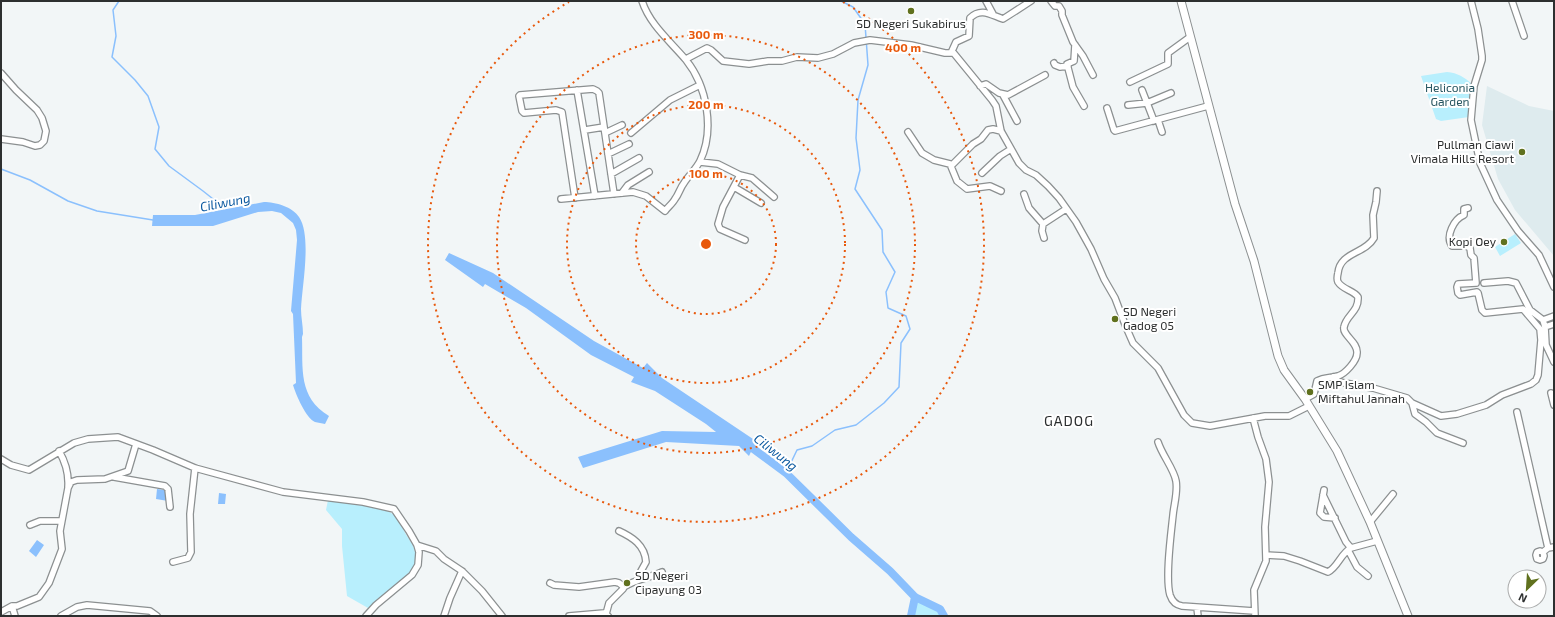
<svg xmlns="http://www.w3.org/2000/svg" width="1555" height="617" viewBox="0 0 1555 617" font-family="'Exo 2',sans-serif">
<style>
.built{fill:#deebee}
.green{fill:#b8effd}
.water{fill:#8bc0fd}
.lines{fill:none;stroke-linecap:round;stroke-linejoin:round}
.stream{stroke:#8bc0fd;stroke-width:1.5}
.river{stroke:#8bc0fd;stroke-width:8}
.minor-casing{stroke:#8c9091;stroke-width:8}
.tertiary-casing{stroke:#8c9091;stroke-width:9}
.minor{stroke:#fff;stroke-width:5.5}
.tertiary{stroke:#fff;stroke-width:7}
.ring{fill:none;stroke:#e8590c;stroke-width:2;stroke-dasharray:2 4}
.poi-dot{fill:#60711e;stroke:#fff;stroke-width:1.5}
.labels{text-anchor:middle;stroke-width:4;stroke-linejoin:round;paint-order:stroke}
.poi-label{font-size:12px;fill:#2d2f2f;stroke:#fff;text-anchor:start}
.park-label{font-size:12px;fill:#295762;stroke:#fff}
.water-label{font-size:13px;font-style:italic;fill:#08579e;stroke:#fff}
.quarter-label{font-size:14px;letter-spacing:1px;fill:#2a2d2e;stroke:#fff}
.centre{fill:#e8590c;stroke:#fff;stroke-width:2}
.ring-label{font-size:12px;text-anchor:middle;font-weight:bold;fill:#e8590c;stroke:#fff;stroke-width:4;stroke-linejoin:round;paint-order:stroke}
</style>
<rect width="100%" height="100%" fill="#f2f6f7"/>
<!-- built -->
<path class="built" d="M1487,86L1529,106L1554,111V256L1515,210L1498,179L1482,125Z"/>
<!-- green -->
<path class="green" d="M1447,72C1458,73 1464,77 1472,84L1469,117L1441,121L1436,119L1421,76Z
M1515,234L1521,243L1500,256L1495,247Z
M328,500C344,502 382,505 394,515C400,521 404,532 409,539C417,551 418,560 411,573L368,608L347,596L342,546V529L326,510Z
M915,597L940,609L944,616H911Z"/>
<!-- water -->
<path class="water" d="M264,202C275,202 293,207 299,217C312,236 302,286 301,309C301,317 303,326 303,334L302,337C303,369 298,397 329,416L325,424C322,423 318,423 315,422C306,418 296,395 293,385L296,383L293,314L291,311L297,240L296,230L293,223L281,213L272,211L258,212L213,226H152L153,215H195Z
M449,253L493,273L594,341L643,368L647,363L662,378L756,441L749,456L739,446L666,442L583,468L578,457L662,431L716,432L706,424L655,391L631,382L634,377L591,355L526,308L485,284L483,287L445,260Z
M157,489L164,490L167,494L168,501L156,499Z
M219,493L226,494L225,504H218Z
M37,540L44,545L36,557L29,551Z"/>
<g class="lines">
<!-- stream -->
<path class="stream" d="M119,1L113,10L116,36L112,57L135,80L148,96L159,127L155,149L169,166L203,191L227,210
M1,169L30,180L68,201L97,211L153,220
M786,473L797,450L812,446L835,430L856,425L884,403L899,387L901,343L910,329L906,316L888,308L886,292L895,272L883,252L882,230L855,189L860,170L856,138L858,100L868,65L865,24L853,7L841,1"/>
<!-- river -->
<path class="river" d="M744,442L786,473L851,537L890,571L915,597L940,609L944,616
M911,616L915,597"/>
<defs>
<path id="minor" d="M986,1L993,14
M1051,1L1055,6H1059L1062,11V15L1073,42L1083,56L1093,75
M1471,1L1478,29L1482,56V60L1474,86L1471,120L1480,163L1497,200L1518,231L1539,255L1554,287
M1512,1L1524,36
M1075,45L1074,61L1067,64L1073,87L1084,106
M952,51L992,100L996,106L1001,131L1019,163L1026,170L1036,175L1048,186L1059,198L1076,222L1091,249L1104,279L1115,298L1126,327L1133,343L1158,368L1184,415L1192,423L1210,426L1265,416H1289L1309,406
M686,59L707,48L711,50L723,61L749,64L768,61H782L797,57L818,58L833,54L854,43L870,40L911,45L945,53H951L956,42L969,36L970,18C981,7 991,15 1003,19L1031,1
M1054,63L1055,65L1060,67L1068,66
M1,73L16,90L37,110L42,118L46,131L44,141L40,145L35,146L23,142L1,139
M1130,82L1168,64V53L1190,37
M980,86L986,84L999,93L1008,95L1045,75
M577,90L595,196
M1142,90L1154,121
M1003,95L1017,121
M1128,105L1147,103L1171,93
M1107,108L1114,130L1115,131L1208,106
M1158,120L1162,132
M585,130L604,127
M908,132L922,153L934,160L950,164L957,181L967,189L990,186L1001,191
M605,133L622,125
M631,133L670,100L700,85
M608,154L629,144
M700,162L718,164L740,175L752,178L774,197
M951,166L973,144L981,139L988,130L993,129L1001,131
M982,173L1000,156L1011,149
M611,174L639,158
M740,175L723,207L718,224L720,229L745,240
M734,187L761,203
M622,193L628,185L649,172
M1024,194L1029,208L1043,224L1066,209
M575,198L562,112L556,110L524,113L522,111L519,96L520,95L593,89L597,91L599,93L614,194
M561,199L633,192L646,196L665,211C668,207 673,203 675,199C679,194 680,188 684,183C689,175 696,169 700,161C715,130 707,86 686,60C670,41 650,25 642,1
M1043,224L1042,231L1044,238
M1484,283L1508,281L1516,283L1530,310L1543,320
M1543,320L1545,327L1546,345L1554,362
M1543,320L1554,316
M1545,327L1554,324
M1333,377L1339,382L1373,388L1407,398L1412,403L1415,414L1426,422L1437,433L1463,443
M1551,393L1554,405
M1305,399L1314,394L1317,381C1324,377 1330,378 1338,376C1345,374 1357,361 1357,353C1358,342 1342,335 1344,327C1346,315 1359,312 1358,297C1353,290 1343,290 1338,282C1337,280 1337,277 1338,273C1340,252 1365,254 1374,238L1373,215L1376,202L1377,191
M1412,403L1441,416L1457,414L1486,405L1502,395L1531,384L1536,380L1538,375L1541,340L1540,329L1523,309L1485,313L1482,310L1478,293L1477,292L1460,295L1458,293L1457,287L1458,284L1476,283L1474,258L1471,255L1470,248L1466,246H1452C1445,236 1454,219 1464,215V209L1468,208
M1517,412L1548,548
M1253,418L1258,437L1266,459L1269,482L1265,527L1266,561L1254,590L1255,616
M1158,442C1162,455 1174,469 1176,481C1178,492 1174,504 1173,515C1171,534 1165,578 1170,595C1172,601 1176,605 1182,606L1254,611
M59,451C66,463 69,473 68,487
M1,459L11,465L29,470L74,443L88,439L118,437L153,450L195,468L283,492L363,502L394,509L409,531L417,545L419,552L418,565L412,575L376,605L366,616
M114,477L165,486L168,489L170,507
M1324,490L1320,513L1324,517L1335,518
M1323,495L1346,542L1351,548L1377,541
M1370,522L1393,494
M30,525L40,521H61
M619,531C632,537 645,545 646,562L641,571L640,579
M417,545L436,551L444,559L462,571L482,591L502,616
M1348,550L1357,567L1368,576
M1543,552L1544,556L1543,559L1540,560L1537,559L1536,555L1537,552L1540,551L1543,552L1548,548L1554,547
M1266,555L1284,556L1300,561L1328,572C1338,567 1341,553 1351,548
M173,562L188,558L191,552L190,514L195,468
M550,583L554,585L579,587L615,582L619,583L624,587L623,589L609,603L606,614
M624,587C636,579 649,578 662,572
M12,606L15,616
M1197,608L1198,616
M1,612L12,606H17L39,597L49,583L62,549L60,531L68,488L71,482L77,480L105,479L128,471L136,444
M61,616L77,607L87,605L150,611L157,616
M444,616L450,598L462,571
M569,616L604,613L608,616"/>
<path id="tertiary" d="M1181,1L1235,204L1254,261L1278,356L1284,370L1305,399L1337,451L1370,522L1408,616"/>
</defs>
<!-- minor casing -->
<use href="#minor" class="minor-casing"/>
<!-- tertiary casing -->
<use href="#tertiary" class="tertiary-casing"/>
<!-- minor -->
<use href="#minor" class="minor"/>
<!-- tertiary -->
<use href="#tertiary" class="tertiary"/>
</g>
<!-- distance rings -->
<g class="ring">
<circle cx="706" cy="244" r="70"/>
<circle cx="706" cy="244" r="139"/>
<circle cx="706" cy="244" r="209"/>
<path d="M843 2A278 278 0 1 1 569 2"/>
</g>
<!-- markers -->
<g class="poi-dot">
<circle cx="911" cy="11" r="4"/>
<circle cx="1522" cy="152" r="4"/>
<circle cx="1504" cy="242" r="4"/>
<circle cx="1115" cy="319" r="4"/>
<circle cx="1310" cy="392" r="4"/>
<circle cx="627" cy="583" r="4"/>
</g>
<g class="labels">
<!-- poi labels -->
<g class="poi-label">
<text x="911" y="28" text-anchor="middle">SD Negeri Sukabirus</text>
<text x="1514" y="149" text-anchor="end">Pullman Ciawi<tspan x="1514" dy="14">Vimala Hills Resort</tspan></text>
<text x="1496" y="246" text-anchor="end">Kopi Oey</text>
<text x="1123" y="316">SD Negeri<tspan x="1123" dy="14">Gadog 05</tspan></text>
<text x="1318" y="389">SMP Islam<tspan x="1318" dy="14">Miftahul Jannah</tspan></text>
<text x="635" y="580">SD Negeri<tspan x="635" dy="14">Cipayung 03</tspan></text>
</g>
<!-- park labels -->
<g class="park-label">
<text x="1450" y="92">Heliconia<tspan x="1450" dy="14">Garden</tspan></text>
</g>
<!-- water labels -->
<g class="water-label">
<text transform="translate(225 202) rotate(-11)" y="5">Ciliwung</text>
<text transform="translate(776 452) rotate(38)" y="5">Ciliwung</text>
</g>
<!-- quarter labels -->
<g class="quarter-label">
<text x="1069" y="426">GADOG</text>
</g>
</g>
<circle cx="706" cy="244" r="6" class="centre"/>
<g class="ring-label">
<text x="706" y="39">300 m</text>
<text x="903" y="52">400 m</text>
<text x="706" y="109">200 m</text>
<text x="706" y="178">100 m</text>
</g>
<!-- border -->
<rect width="1555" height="617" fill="none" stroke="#2d2f2f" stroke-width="4"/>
<!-- north arrow -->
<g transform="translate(1527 589) rotate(205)"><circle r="19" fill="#ffffff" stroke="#abacac"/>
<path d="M0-3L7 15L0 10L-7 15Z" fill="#60711e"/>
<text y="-6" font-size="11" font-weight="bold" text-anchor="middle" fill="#2d2f2f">N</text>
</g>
</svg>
